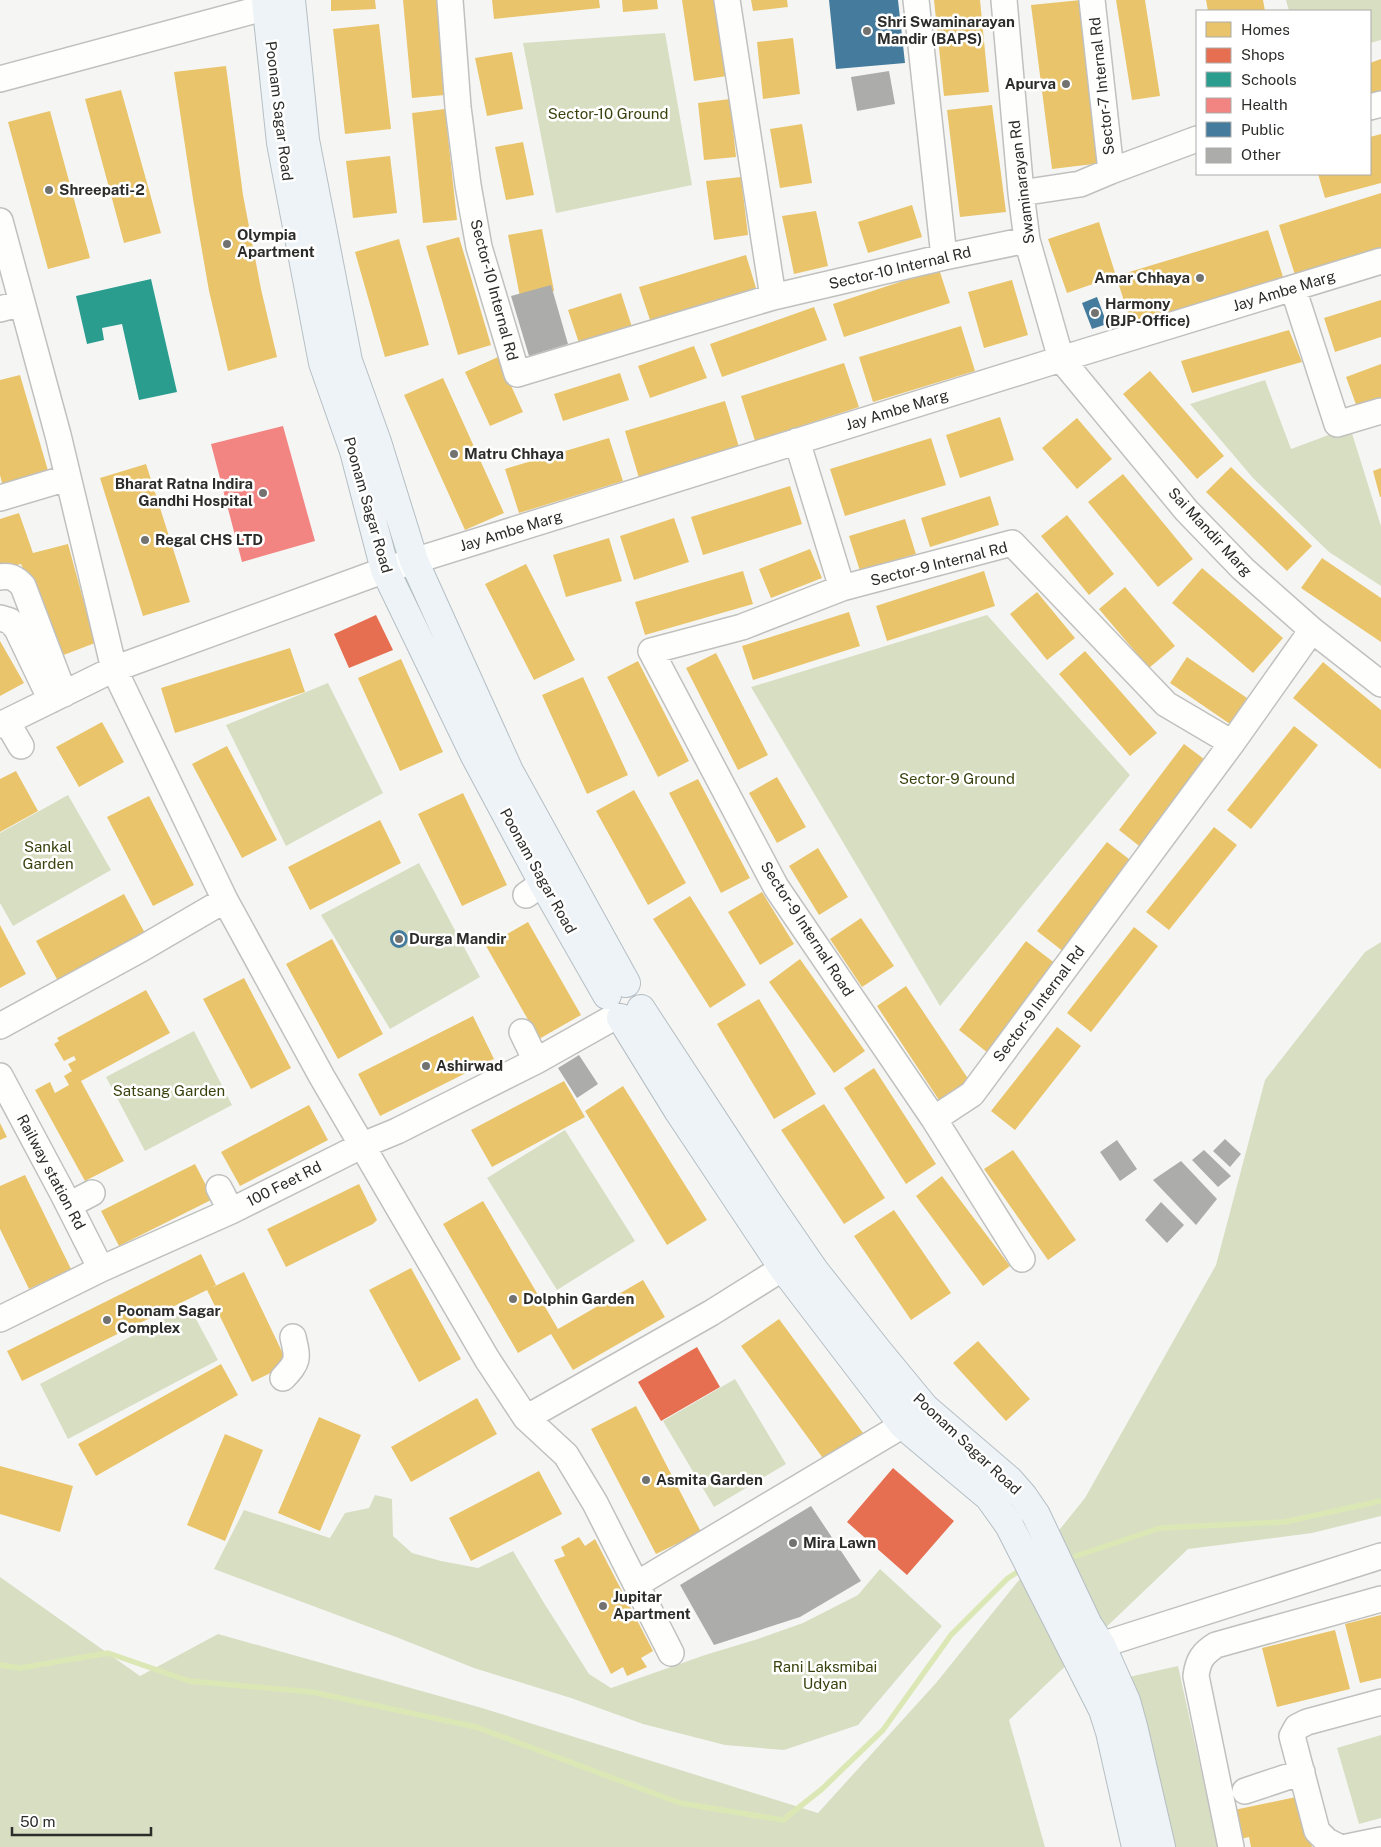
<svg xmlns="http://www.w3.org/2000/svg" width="1381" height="1847" viewBox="0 0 1381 1847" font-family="'Public Sans',sans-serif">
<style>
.green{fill:#d8dec2}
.homes{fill:#e9c46a}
.shops{fill:#e76f51}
.schools{fill:#2a9d8f}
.health{fill:#f28482}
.public{fill:#457b9d}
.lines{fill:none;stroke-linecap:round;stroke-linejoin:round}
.stream{stroke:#dce7b6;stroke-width:5.5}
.building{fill:#acadab}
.minor-casing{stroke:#c0c1bf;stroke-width:28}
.major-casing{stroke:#b5bec4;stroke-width:30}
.minor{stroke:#fefefd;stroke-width:25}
.major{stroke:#edf3f6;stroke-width:28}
.poi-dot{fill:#727371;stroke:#fff;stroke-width:2}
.labels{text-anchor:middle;stroke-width:5;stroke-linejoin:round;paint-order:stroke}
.poi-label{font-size:15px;font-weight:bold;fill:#2c2c2a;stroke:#fff;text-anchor:start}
.street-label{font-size:15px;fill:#2c2c2a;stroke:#fff}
.park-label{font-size:15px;fill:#39410d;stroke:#fff}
</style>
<rect width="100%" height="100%" fill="#f5f6f4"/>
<!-- green -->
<path class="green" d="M1286,0H1381V40L1370,43V11H1289Z
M665,33L692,185L556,213L523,43Z
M1265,380L1291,449L1350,427L1381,526V586L1329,552L1253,478L1190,404Z
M987,615L1130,775L940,1006L751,687Z
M328,683L383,793L286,846L226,725Z
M68,795L111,870L13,926L0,903V833Z
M419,863L480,977L390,1029L321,915Z
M1381,942V1516L1312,1533L1188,1549L1009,1720L1045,1847H0V1577L140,1676L218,1634L482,1708L818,1813L936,1683L1085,1498L1216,1265L1265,1080L1365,952Z
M194,1031L232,1105L145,1151L106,1077Z
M565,1130L635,1241L557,1290L487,1178Z
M189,1306L218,1360L68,1439L40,1384Z
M735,1379L786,1464L714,1507L663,1421Z
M375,1495L392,1499L393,1536L412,1553L441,1561L478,1568L513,1551L544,1603L589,1674L611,1688L705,1655L758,1639L803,1623L858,1595L880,1569L942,1626L858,1725L784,1750L725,1745L643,1724L571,1698L474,1668L396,1637L214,1569L244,1510L330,1538L345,1513L369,1508Z
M1178,1666L1218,1847H1162L1124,1678Z
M1381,1735V1818L1359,1824L1337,1748Z"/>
<!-- homes -->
<path class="homes" d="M331,0H375L376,9L331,11Z
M403,0H437L445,95L412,98Z
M492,0H599L600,8L494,19Z
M622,0H657L658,9L623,12Z
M682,0H717L727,76L694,81Z
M751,0H787L788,7L753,11Z
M934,0H980L989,92L944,96Z
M1081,0L1102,163L1052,169L1031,5Z
M1116,0H1145L1160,96L1132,100Z
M1206,0H1263L1265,11H1208Z
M379,24L391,129L345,134L333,29Z
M793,38L800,94L763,99L757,42Z
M512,52L523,109L487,116L475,58Z
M1381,59V96L1370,99V63Z
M226,66L243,195L261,289L277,357L228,371L209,291L193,199L174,72Z
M121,90L161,233L124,243L85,99Z
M730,99L736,157L704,160L698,103Z
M992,105L1006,212L960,217L947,110Z
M445,109L457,220L423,223L412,113Z
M50,111L90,258L48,269L8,122Z
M802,124L812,183L780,188L770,129Z
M1381,134V183L1325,198L1318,174H1370V137Z
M523,142L534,195L506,200L495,147Z
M390,156L397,213L353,218L346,161Z
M741,177L748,235L714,240L706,181Z
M1381,193V251L1296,278L1279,225Z
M912,205L922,237L868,253L858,222Z
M816,211L828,266L794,274L782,216Z
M1099,222L1116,276L1067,293L1048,239Z
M542,229L554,291L520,297L508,235Z
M1268,230L1284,280L1132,326L1116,276Z
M459,237L491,345L458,355L426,246Z
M399,239L429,345L385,357L355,252Z
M746,255L756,288L650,320L639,287Z
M939,269L950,303L844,337L833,304Z
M1012,280L1028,335L984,348L968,292Z
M621,293L632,327L579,343L568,310Z
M1381,300V337L1335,352L1324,318Z
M814,307L827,340L722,377L710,344Z
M961,326L975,371L873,402L859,357Z
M1289,330L1302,362L1192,393L1181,361Z
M694,346L707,378L650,398L638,366Z
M498,357L523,412L490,426L465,372Z
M844,363L859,407L755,441L741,396Z
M1381,364V401L1358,410L1346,377Z
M1150,371L1224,456L1197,479L1123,394Z
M620,373L629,400L563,421L554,394Z
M20,375L49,474L3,487L0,475V380Z
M443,378L504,513L465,530L404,395Z
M725,401L739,447L639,478L625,431Z
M1000,417L1014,460L960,478L946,435Z
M1077,418L1112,459L1077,489L1042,448Z
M609,438L623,481L519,513L505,469Z
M931,438L946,485L845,516L830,469Z
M146,464L190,602L143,616L100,478Z
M1231,467L1312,546L1287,571L1206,492Z
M1381,468V497H1380L1373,471Z
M1123,474L1193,559L1158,587L1088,502Z
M790,486L802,524L703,555L691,517Z
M990,496L999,525L930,547L921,518Z
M19,513L33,553L68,544L95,643L61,656L21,564L0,569V519Z
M1067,515L1114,574L1089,595L1041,536Z
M674,518L689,562L634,580L620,536Z
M905,519L916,554L860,571L849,536Z
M609,538L622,581L566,597L553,555Z
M810,549L822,578L771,598L759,569Z
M1322,558L1381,598V642L1301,588Z
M526,564L575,660L534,680L485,584Z
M1202,568L1283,638L1253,673L1172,603Z
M743,571L753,604L645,635L635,602Z
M984,571L995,606L887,641L876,606Z
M1125,587L1175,646L1149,668L1099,609Z
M1037,592L1075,638L1047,660L1010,614Z
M849,612L860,646L753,680L742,646Z
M0,641L24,683L0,696Z
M290,648L305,692L175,733L161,688Z
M1085,651L1157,733L1130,756L1059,674Z
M716,653L768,755L738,770L686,668Z
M1187,657L1247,698L1230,724L1170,683Z
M401,659L443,752L400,771L358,678Z
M638,661L689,761L658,777L607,677Z
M1323,662L1381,710V768L1380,769L1293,698Z
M583,677L628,775L587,794L542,695Z
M102,722L124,762L79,787L56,747Z
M1294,726L1318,745L1251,829L1227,810Z
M1184,744L1208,762L1143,849L1119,830Z
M227,746L277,840L242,858L192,764Z
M16,771L38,811L0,832V779Z
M777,777L806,827L777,843L749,793Z
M698,779L750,878L721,893L669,793Z
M634,790L686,883L648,905L596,811Z
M463,793L507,885L462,906L418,814Z
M149,796L194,885L153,906L107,817Z
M380,820L401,863L310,910L288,867Z
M1214,827L1237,845L1169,930L1146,912Z
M1107,842L1134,863L1064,952L1037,931Z
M818,848L848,897L819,915L789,866Z
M762,892L794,944L760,965L728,912Z
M124,894L146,935L58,981L36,941Z
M690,896L746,985L710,1008L653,919Z
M861,918L894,966L862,987L830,939Z
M528,922L581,1015L539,1039L486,946Z
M0,925L26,974L0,988Z
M1134,927L1158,946L1091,1032L1067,1013Z
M332,939L383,1034L338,1059L286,964Z
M1026,941L1056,964L988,1053L959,1030Z
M800,959L865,1051L834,1073L769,982Z
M244,978L291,1068L251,1089L203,999Z
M906,986L969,1080L939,1100L877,1006Z
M146,990L170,1033L81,1081L124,1161L85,1181L35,1090L50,1082L55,1093L69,1085L64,1076L72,1071L68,1064L76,1060L74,1056L64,1061L54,1044L59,1041L57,1038Z
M759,999L816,1094L774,1119L717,1024Z
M473,1016L494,1059L380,1116L358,1074Z
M1057,1027L1081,1046L1015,1130L991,1111Z
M874,1068L936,1164L906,1184L844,1088Z
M564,1081L585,1117L492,1167L471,1130Z
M623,1086L707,1220L667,1245L585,1111Z
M824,1104L885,1198L844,1224L781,1130Z
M309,1105L328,1140L240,1186L221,1152Z
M0,1123L7,1137L0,1140Z
M1013,1150L1076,1240L1048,1260L984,1169Z
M195,1164L213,1199L119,1246L101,1211Z
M25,1175L71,1269L29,1289L0,1229V1186Z
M942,1176L1010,1266L983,1286L916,1196Z
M359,1184L377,1220L373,1224L286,1267L267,1229Z
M483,1201L558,1329L643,1280L665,1317L573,1370L551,1334L518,1353L443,1224Z
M894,1210L951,1293L911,1320L854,1236Z
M201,1254L216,1285L211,1288L244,1272L286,1360L285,1366L252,1382L207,1290L22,1381L7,1351Z
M411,1268L461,1359L419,1382L369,1290Z
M779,1319L863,1433L825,1461L741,1346Z
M978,1341L1030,1399L1006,1421L953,1363Z
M221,1364L238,1395L96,1476L78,1444Z
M477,1398L497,1434L411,1482L391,1447Z
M636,1406L701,1532L656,1554L591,1429Z
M319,1417L361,1435L320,1531L278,1513Z
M225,1434L263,1450L225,1541L187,1525Z
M0,1466L73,1486L60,1532L0,1514Z
M539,1471L562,1514L471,1561L449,1518Z
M579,1537L585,1546L595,1539L653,1651L641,1658L647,1667L627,1676L623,1667L611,1674L554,1560L565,1556L561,1547Z
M1381,1615V1678L1360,1683L1345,1624Z
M1335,1630L1350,1689L1277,1707L1262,1648Z
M1301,1796L1312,1847H1251L1249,1837L1240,1839L1234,1810Z"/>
<!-- shops -->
<path class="shops" d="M376,615L393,650L349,668L334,634Z
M697,1347L720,1387L661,1421L638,1382Z
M893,1468L954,1521L907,1575L847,1522Z"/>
<!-- schools -->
<path class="schools" d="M151,279L177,392L139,400L122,324L102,328L104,340L87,344L76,296Z"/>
<!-- health -->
<path class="health" d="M283,426L315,541L242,562L211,444Z"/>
<!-- public -->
<path class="public" d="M829,0H898L905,63L836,69Z
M1097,297L1107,324L1092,329L1082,303Z
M390 939a9 9 0 1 1 18 0a9 9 0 1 1-18 0Z"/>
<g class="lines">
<!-- stream -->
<path class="stream" d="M1076,1556L1160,1528L1284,1522L1381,1501
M0,1665L20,1668L108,1653L189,1681L312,1692L476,1727L680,1803L783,1820L822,1789L883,1730L951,1635L1008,1578L1019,1571"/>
</g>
<!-- building -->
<path class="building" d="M889,71L895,104L857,111L851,77Z
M551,285L568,344L529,356L511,296Z
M579,1055L598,1084L577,1098L558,1068Z
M1225,1139L1241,1154L1230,1167L1213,1151Z
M1117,1140L1137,1169L1120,1181L1100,1152Z
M1204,1150L1231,1176L1218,1187L1192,1160Z
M1181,1161L1217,1199L1196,1225L1153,1180Z
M1161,1202L1184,1225L1167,1243L1145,1220Z
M811,1506L861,1581L800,1617L714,1645L680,1585Z"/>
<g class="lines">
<defs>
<path id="minor" d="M450,0L458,107L468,185L479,247L517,374L773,297L944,257L1027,240
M727,0L773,297
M916,0L944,257
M1004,0L1021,193L1027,240L1061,359L1186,510L1243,569L1312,630L1381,684
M1092,0L1111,171L1197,139
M0,79L267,7
M1370,107L1381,104
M1021,193L1080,184L1111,171
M0,221L58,435L114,669L225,900L322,1077L487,1359L526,1418L566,1455L595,1503L671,1653
M1293,288L1337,424L1381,411
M0,309L22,303
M797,441L842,588L1012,543L1166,704L1232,743L1312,630
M0,498L67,478
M0,577C10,575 16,578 23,586L64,694
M842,588L742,627L651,651L776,887L934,1119
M0,618L10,621L17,629L51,700
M7,722L21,746
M0,725L114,669L385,570L1061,359L1381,261
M526,895L543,883
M0,1026L141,949L225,900
M522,1032L536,1061
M0,1076L63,1194L101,1269
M219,1188L231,1211
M69,1205L92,1193
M1022,1259L934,1119L972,1094L1232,743
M0,1319L101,1269L231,1211L363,1145L397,1131L536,1061L616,1016
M283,1378C299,1361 298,1359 293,1337
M526,1418L711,1313L783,1268
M637,1584L903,1425L918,1412
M1101,1645L1381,1556
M1245,1791L1302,1772
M1231,1847L1196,1676C1198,1660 1203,1653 1216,1645L1381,1599
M1339,1847L1327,1841L1317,1831L1292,1736L1297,1727L1307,1722L1381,1702
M1347,1847L1381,1840"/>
<path id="major" d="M266,0L281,143L323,363L354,451L385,570L475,756L543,883L607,995
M291,0L305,140L348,361L377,442L414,561L509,771L626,983
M641,1009L766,1200L814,1270L878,1351L925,1408L1009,1480L1023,1496L1036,1515L1088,1625L1101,1645L1126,1701L1133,1726L1161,1847
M621,1018L679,1112L783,1268L903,1425L989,1497L1009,1525L1103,1710L1110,1732L1136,1847"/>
</defs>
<!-- minor casing -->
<use href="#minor" class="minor-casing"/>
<!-- major casing -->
<use href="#major" class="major-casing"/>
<!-- minor -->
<use href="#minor" class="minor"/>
<!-- major -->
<use href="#major" class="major"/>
</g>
<!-- markers -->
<g class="poi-dot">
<circle cx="867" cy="31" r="5"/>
<circle cx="1066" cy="84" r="5"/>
<circle cx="49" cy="190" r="5"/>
<circle cx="227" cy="244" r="5"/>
<circle cx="1200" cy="278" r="5"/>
<circle cx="1095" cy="313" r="5"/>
<circle cx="454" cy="454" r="5"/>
<circle cx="263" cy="493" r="5"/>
<circle cx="145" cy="540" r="5"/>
<circle cx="399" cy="939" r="5"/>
<circle cx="426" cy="1066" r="5"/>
<circle cx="513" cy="1299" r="5"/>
<circle cx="107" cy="1320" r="5"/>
<circle cx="646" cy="1480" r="5"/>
<circle cx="793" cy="1543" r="5"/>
<circle cx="603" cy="1606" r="5"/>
</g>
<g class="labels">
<!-- poi labels -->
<g class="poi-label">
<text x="877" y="27">Shri Swaminarayan<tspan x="877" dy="17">Mandir (BAPS)</tspan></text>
<text x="1056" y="89" text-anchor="end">Apurva</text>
<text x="59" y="195">Shreepati-2</text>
<text x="237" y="240">Olympia<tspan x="237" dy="17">Apartment</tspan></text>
<text x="1190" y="283" text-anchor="end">Amar Chhaya</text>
<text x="1105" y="309">Harmony<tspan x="1105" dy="17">(BJP-Office)</tspan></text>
<text x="464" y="459">Matru Chhaya</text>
<text x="253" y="489" text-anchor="end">Bharat Ratna Indira<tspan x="253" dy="17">Gandhi Hospital</tspan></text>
<text x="155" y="545">Regal CHS LTD</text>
<text x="409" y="944">Durga Mandir</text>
<text x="436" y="1071">Ashirwad</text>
<text x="523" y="1304">Dolphin Garden</text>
<text x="117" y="1316">Poonam Sagar<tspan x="117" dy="17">Complex</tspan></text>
<text x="656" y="1485">Asmita Garden</text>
<text x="803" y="1548">Mira Lawn</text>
<text x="613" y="1602">Jupitar<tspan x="613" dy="17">Apartment</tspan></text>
</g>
<!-- street labels -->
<g class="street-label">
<text transform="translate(1102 86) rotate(-96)" y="5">Sector-7 Internal Rd</text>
<text transform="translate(279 111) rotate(83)" y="5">Poonam Sagar Road</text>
<text transform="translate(1022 182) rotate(-97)" y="5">Swaminarayan Rd</text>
<text transform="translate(900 268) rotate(-13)" y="5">Sector-10 Internal Rd</text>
<text transform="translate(494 290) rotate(75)" y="5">Sector-10 Internal Rd</text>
<text transform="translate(1284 291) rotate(-17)" y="5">Jay Ambe Marg</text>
<text transform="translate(897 410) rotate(-17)" y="5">Jay Ambe Marg</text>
<text transform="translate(368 505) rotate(74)" y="5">Poonam Sagar Road</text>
<text transform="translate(511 531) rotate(-17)" y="5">Jay Ambe Marg</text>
<text transform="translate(1210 532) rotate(47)" y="5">Sai Mandir Marg</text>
<text transform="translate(939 564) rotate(-14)" y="5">Sector-9 Internal Rd</text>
<text transform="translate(538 871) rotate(61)" y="5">Poonam Sagar Road</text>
<text transform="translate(807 929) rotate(57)" y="5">Sector-9 Internal Road</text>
<text transform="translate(1039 1004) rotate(-53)" y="5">Sector-9 Internal Rd</text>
<text transform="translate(51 1172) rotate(62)" y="5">Railway station Rd</text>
<text transform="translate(284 1184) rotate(-27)" y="5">100 Feet Rd</text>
<text transform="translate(967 1444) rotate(43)" y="5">Poonam Sagar Road</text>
</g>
<!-- park labels -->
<g class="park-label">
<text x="608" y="119">Sector-10 Ground</text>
<text x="957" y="784">Sector-9 Ground</text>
<text x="48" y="852">Sankal<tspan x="48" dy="17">Garden</tspan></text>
<text x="169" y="1096">Satsang Garden</text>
<text x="825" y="1672">Rani Laksmibai<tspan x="825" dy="17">Udyan</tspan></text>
</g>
</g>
<!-- legend -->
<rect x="1196" y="10" width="175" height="165" fill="#ffffff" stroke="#ababaa"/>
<rect x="1206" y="22" width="25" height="15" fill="#e9c46a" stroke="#ababaa"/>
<text x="1241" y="35" font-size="15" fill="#2c2c2a">Homes</text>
<rect x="1206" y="48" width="25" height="15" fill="#e76f51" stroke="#ababaa"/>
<text x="1241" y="60" font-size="15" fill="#2c2c2a">Shops</text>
<rect x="1206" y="72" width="25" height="15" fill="#2a9d8f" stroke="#ababaa"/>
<text x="1241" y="85" font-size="15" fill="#2c2c2a">Schools</text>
<rect x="1206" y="98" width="25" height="15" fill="#f28482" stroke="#ababaa"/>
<text x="1241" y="110" font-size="15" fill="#2c2c2a">Health</text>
<rect x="1206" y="122" width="25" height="15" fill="#457b9d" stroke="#ababaa"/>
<text x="1241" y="135" font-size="15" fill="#2c2c2a">Public</text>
<rect x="1206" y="148" width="25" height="15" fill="#acadab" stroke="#ababaa"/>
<text x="1241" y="160" font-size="15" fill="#2c2c2a">Other</text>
<!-- scale -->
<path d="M12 1827v8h139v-8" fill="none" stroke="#2c2c2a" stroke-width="2.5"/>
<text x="20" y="1827" font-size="15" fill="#2c2c2a" stroke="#ffffff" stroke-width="4" paint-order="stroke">50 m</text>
</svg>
